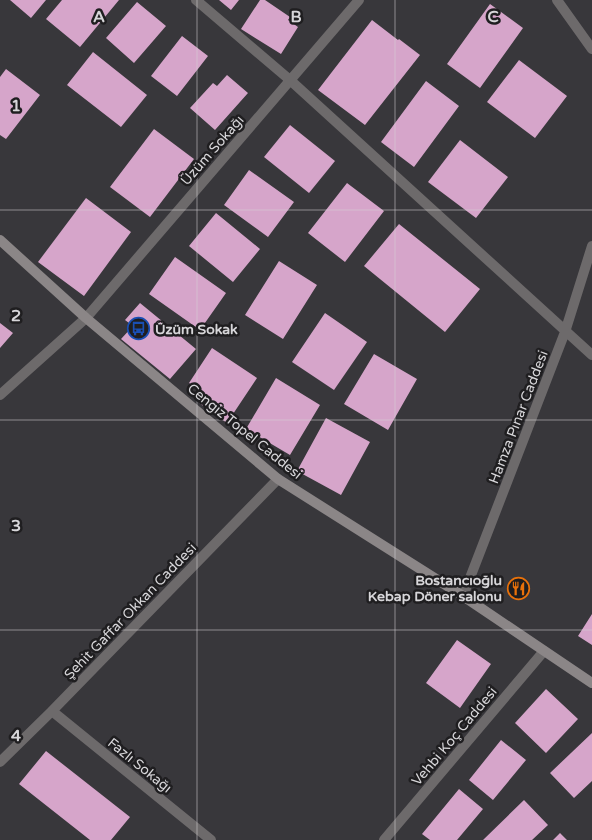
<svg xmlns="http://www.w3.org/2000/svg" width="592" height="840" viewBox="0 0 592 840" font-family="'Varela Round',sans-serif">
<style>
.building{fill:#d6a5ca}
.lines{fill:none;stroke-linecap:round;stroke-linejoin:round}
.minor{stroke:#6d6a6b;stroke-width:10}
.secondary{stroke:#8b8687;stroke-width:10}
.grid{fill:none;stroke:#d7d6d9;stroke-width:1;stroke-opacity:0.55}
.labels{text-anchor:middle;stroke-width:5;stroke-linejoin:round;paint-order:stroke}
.street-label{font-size:14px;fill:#d7d6d9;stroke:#1f1e20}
.poi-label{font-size:14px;font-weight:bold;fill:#d7d6d9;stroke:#1f1e20;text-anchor:start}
.grid-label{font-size:16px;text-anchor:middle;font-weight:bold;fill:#d7d6d9;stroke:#1f1e20;stroke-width:5;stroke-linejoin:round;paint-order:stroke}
</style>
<rect width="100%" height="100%" fill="#38373b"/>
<!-- building -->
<path class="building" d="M10,0H46L31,18Z
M62,0H119L80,47L46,19Z
M219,0H239L231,10Z
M260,0H265L290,17L288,20L298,27L281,54L241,29Z
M137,2L166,26L134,63L106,38Z
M490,4L523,28L480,88L447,64Z
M372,20L398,40L399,39L420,55L365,125L318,90Z
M182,36L208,56L177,96L151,76Z
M93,52L147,95L121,127L67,85Z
M519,60L567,96L535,138L487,102Z
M6,69L40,95L6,139L0,135V77Z
M227,75L248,93L215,130L190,108L213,83L217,86Z
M426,81L459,106L414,167L381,142Z
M290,125L335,161L309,193L264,157Z
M154,129L194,159L150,217L110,187Z
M460,140L508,177L476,218L428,182Z
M249,170L294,202L268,237L224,205Z
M347,183L384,211L345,262L308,233Z
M86,198L131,232L84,296L38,262Z
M216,213L260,249L233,282L189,246Z
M399,224L480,289L445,332L364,266Z
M175,257L226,293L200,330L149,294Z
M279,261L317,285L283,339L245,315Z
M140,303L196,349L170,379L121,339L133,326L125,320Z
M325,313L367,342L334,390L292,362Z
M0,323L13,333L0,348Z
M212,348L257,378L227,423L199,403L205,393L189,383Z
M374,354L417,379L388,430L344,404Z
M276,378L320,405L290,455L246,429Z
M326,418L370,442L341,495L297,471Z
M592,614V645L578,636Z
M457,640L491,664L460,708L426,683Z
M546,689L578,719L546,753L515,723Z
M592,733V781L574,798L550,773Z
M501,740L526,760L493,800L469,780Z
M46,751L130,817L111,840H90L19,784Z
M459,789L483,809L457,840H430L422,834Z
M524,800L548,825L532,840H483Z
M560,833L567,840H553Z"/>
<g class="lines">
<!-- minor -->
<path class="minor" d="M196,0L290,80L592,355
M557,0L592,49
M0,395L86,318L359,0
M463,596L565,332L592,246
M52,711L211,840
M0,762L52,711L278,479
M384,840L544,651"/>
<!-- secondary -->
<path class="secondary" d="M0,240L86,318L278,479L463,596L592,683"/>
</g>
<!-- grid -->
<path class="grid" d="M197,0V840M395,0V840M0,210H592M0,420H592M0,630H592"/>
<!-- icons -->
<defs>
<symbol id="bus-ring" viewBox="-11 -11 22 22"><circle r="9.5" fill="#1f1e20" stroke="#1a4fb4" stroke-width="1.5"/><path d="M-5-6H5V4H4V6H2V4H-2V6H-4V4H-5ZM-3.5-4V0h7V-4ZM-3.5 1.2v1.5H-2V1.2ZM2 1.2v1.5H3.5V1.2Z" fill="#1a4fb4"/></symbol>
<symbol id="restaurant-ring" viewBox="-11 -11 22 22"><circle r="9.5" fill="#1f1e20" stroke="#e8710a" stroke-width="1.5"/><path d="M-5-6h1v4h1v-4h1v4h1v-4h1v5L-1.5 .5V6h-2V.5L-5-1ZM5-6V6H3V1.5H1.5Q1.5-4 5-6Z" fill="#e8710a"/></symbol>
</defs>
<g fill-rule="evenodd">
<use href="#bus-ring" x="126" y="316" width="25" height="25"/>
<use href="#restaurant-ring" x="506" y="576" width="25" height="25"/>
</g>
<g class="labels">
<!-- street labels -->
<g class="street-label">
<text transform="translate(212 150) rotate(-49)" y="5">Üzüm Sokağı</text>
<text transform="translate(518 417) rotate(-69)" y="5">Hamza Pınar Caddesi</text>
<text transform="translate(245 431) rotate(39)" y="5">Cengiz Topel Caddesi</text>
<text transform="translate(130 611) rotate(-46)" y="5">Şehit Gaffar Okkan Caddesi</text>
<text transform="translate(454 736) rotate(-50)" y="5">Vehbi Koç Caddesi</text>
<text transform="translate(140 765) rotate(39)" y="5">Fazlı Sokağı</text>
</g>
<!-- poi labels -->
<g class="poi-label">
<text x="155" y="334">Üzüm Sokak</text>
<text x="502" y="585" text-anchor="end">Bostancıoğlu<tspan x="502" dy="16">Kebap Döner salonu</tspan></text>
</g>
</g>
<g class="grid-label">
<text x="99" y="22">A</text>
<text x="296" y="22">B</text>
<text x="493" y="22">C</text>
<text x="16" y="111">1</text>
<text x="16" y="321">2</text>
<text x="16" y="531">3</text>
<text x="16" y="741">4</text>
</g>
</svg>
